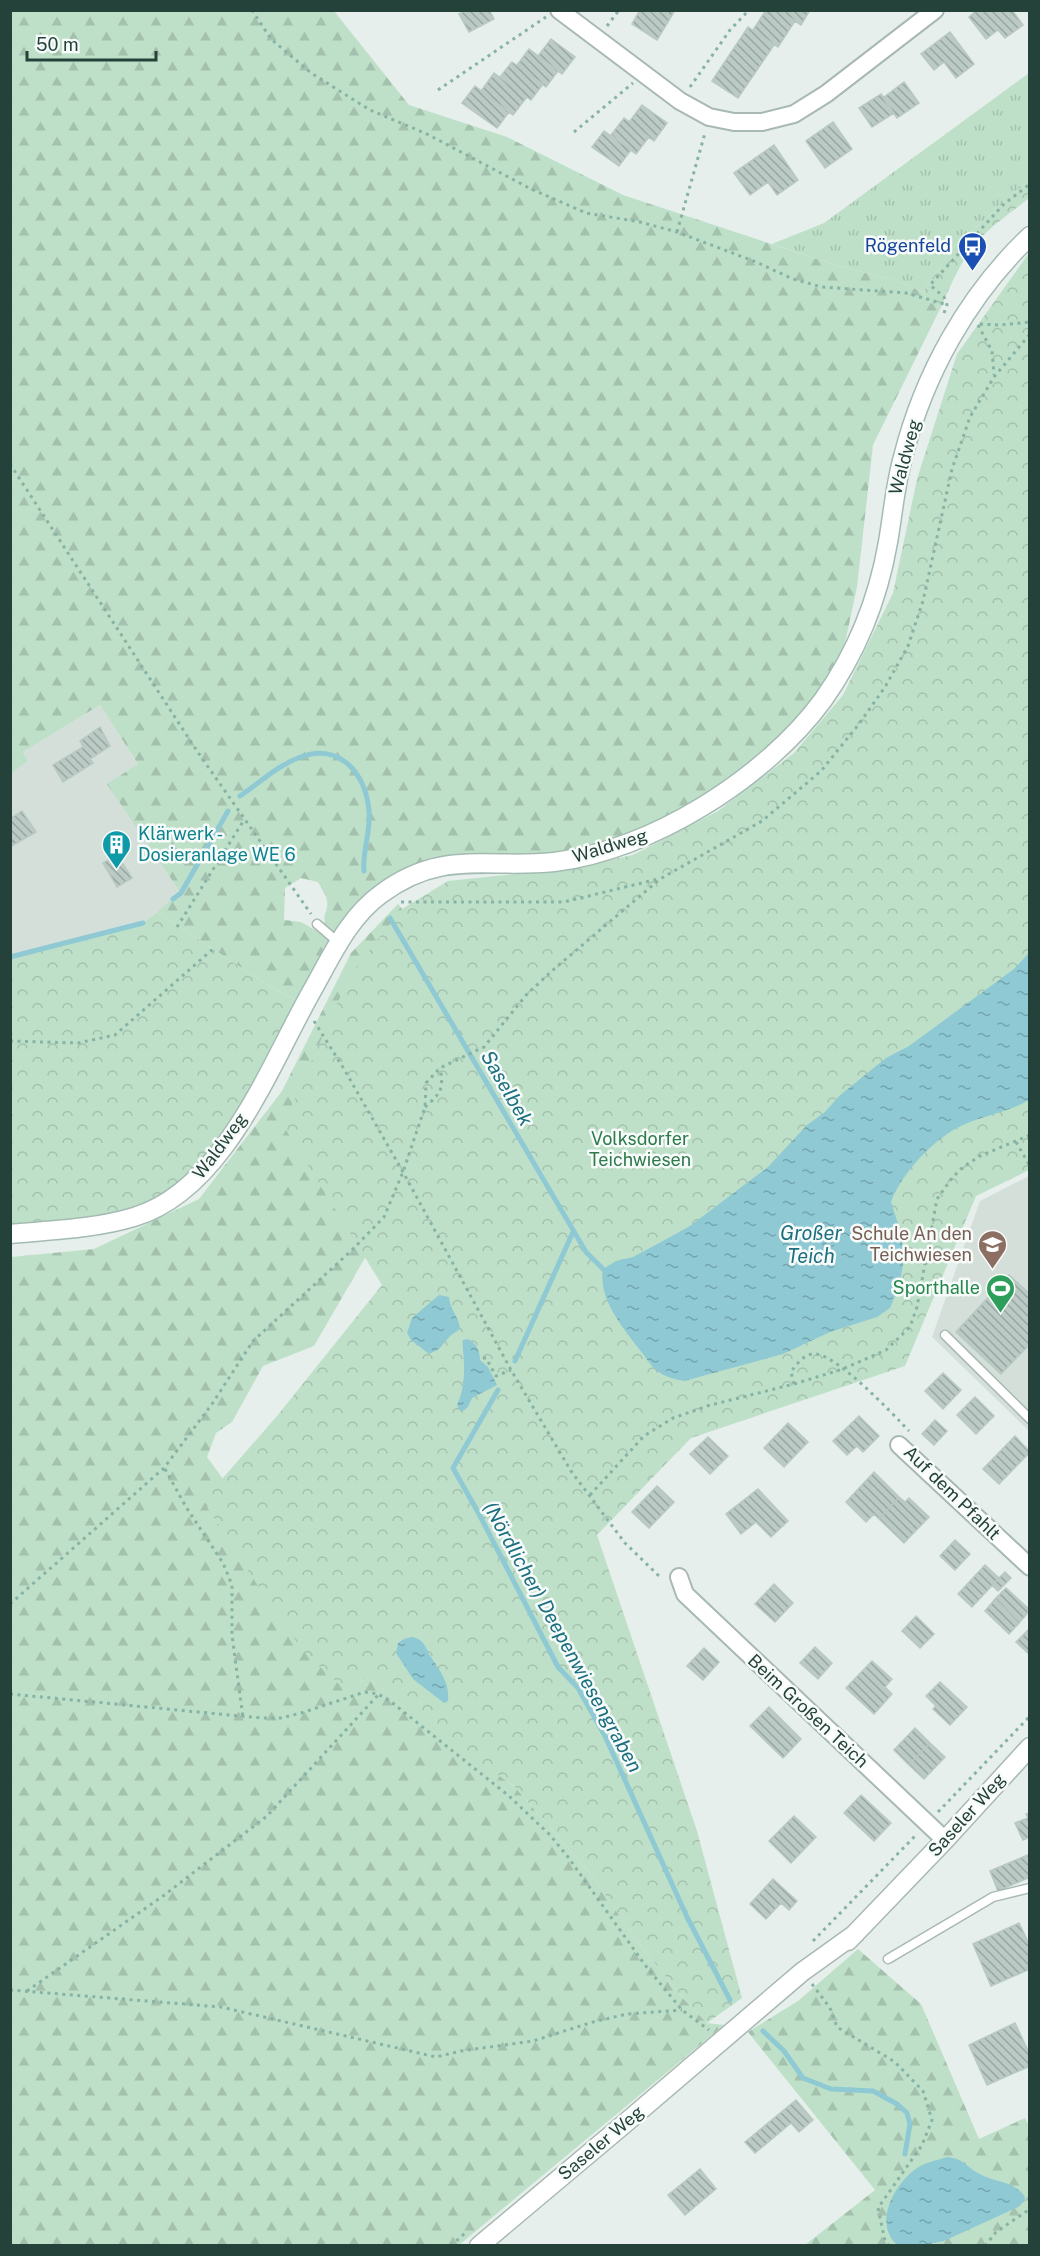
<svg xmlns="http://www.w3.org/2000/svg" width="1040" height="2256" viewBox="0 0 1040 2256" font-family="'Public Sans',sans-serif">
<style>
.built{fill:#d4dfda}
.grass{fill:url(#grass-tufts)}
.forest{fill:url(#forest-firs)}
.park{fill:url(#park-crowns)}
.water{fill:url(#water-ripples)}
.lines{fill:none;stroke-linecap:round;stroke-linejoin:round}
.stream{stroke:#8ec9d4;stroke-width:5}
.building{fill:url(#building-back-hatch);stroke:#b8c9c2;stroke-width:1.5}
.service-casing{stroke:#a8b8b2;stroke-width:11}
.minor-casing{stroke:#a8b8b2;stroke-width:20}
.tertiary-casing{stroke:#a8b8b2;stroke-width:21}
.secondary-casing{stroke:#a4bbb3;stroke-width:21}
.path{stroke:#86b3a5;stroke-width:3;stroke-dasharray:3 4.5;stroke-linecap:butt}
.service{stroke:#fff;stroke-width:8}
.minor{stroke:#fff;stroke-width:16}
.tertiary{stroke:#fff;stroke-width:18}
.secondary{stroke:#fff;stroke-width:18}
.labels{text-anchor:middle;stroke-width:5;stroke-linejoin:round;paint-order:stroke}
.transit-label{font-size:18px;fill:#164399;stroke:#f7fbf9;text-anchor:end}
.street-label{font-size:18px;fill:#24423a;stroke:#f7fbf9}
.culture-label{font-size:18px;fill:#0d838f;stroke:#f7fbf9;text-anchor:start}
.park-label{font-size:18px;fill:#2d7a4b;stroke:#f7fbf9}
.education-label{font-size:18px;fill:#785e54;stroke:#f7fbf9;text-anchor:end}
.leisure-label{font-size:18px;fill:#27864d;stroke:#f7fbf9;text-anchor:end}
.water-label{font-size:20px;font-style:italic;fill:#1c6f80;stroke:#f7fbf9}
</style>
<defs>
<pattern id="grass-tufts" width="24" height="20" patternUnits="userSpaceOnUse" patternTransform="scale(1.5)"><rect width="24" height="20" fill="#bfe0c8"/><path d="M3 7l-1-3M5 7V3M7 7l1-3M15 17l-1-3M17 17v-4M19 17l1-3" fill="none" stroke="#a4c1ad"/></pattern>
<pattern id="forest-firs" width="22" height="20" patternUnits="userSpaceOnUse" patternTransform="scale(1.5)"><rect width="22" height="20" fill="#bfe0c8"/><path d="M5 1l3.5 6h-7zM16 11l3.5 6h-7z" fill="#a4c1ad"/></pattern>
<pattern id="park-crowns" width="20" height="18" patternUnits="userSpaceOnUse" patternTransform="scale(1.5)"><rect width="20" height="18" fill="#bfe0c8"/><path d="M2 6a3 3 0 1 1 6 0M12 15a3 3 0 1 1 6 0" fill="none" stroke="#a4c1ad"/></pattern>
<pattern id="water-ripples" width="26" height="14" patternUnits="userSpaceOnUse" patternTransform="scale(1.5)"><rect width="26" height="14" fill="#8ec9d4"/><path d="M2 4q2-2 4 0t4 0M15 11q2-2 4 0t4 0" fill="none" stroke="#74a5ad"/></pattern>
<pattern id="building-back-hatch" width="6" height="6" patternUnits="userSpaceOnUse" patternTransform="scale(1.5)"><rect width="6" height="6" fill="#bbcac4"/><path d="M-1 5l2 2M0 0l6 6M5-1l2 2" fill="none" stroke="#98a6a0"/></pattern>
</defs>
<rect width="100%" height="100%" fill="#e6efeb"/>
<!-- built -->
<path class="built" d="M100,705L138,764L108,784L181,893L143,923L11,957V774L28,761L23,752Z
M1029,1176V1431L932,1337L980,1201Z"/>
<!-- grass -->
<path class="grass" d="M1029,73V180L952,249L923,292L897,281L832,264L772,244L824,223Z"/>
<!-- forest -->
<path class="forest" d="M11,11H334L409,105L507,137L623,195L832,264L897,281L923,292L927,300L940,309L873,445L857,587L837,680L771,755L636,841L410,876L340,943L321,926L325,922C323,915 326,914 327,907C329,898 322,889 318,882L301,878L285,888L284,920L301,922L317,931L320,927L339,943L304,1005L266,984L157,912L180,892L107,784L138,764L100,705L23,752L28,761L11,774Z
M398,904L402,909L388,1218L314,1346L263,1366L232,1422L216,1433L207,1457L271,1545L357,1684L368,1677L398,1702L515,1787L594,1878L632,1934L681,1996L707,2023L724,2025L459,2245L11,2246V1257L94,1249L199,1199L282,1091L351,953Z
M858,1949L921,2004L979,2139L1025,2118L1030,2128L1029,2245H805L875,2190L748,2032L798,2001Z"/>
<!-- park -->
<path class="park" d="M1029,180V198C1011,213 991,226 976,243C960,262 950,287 940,309L927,300L923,292L952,249Z
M1029,253V1170L976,1196L905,1366L691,1438L597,1535L697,1831L742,1998L707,2023L681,1996L662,1972L632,1934L594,1878L515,1787L500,1776L455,1751L368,1677L357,1684L343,1688L305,1653L275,1612L203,1501L277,1416L382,1285L283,1125L350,975L402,909L448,881L571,868L633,855L718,811L794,753L843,695L893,593L917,479L957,354Z
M157,912L266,984L304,1005L241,1122L161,1206L11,1234V957L143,923Z"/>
<!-- water -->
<path class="water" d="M1029,953V1100C1006,1113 986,1115 963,1125C935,1137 901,1174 891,1202L902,1236L903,1265L899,1287L890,1308L877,1317L830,1332L783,1354L684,1381C674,1379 665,1377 657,1371C650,1365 645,1356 639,1349C622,1326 598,1299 603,1269L616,1261L633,1257L661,1242L690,1226L715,1207L768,1167L807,1125L825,1112L839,1096L886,1058L909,1046L1014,969Z
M439,1295L449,1297C450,1310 459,1317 460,1329L450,1336L439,1349L429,1354L411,1340L407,1333L412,1318Z
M468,1339C476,1343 480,1351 480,1360L488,1367L497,1385L472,1398L468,1407L463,1411H460L457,1405C465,1388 465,1368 463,1350C463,1346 462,1343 463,1340Z
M412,1637C425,1640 425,1647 431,1657C440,1671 450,1683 448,1701L444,1703L413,1679L396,1653L398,1643L404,1639Z
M948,2157C964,2159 965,2166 978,2173C994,2183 1014,2180 1025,2197V2201L1018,2207L944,2241L925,2245H897C873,2223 894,2184 917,2168C926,2162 937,2160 948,2157Z"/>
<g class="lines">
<!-- stream -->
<path class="stream" d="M240,796C258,784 277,766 298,758C339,741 366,773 369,811C371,832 362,851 364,871
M173,899L181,893L228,811
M390,918L586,1252L603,1269
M10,957L143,923
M515,1361L573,1232
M498,1390L453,1468L479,1514L558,1667L578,1688L605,1736L687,1917L730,2000
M763,2031L784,2051L803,2078L831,2089L873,2091L897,2104L907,2113L910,2124L905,2154"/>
</g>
<!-- building -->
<path class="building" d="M466,10H489L494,19L469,32L459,14Z
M640,10H650L668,22L657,40L632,24Z
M650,10H675L668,22Z
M766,10H778L795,21L778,47L753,30Z
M778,10H810L801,25Z
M977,10H1012L1023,25L1005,38L998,30L986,39L969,17Z
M748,27L774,45L738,98L712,81Z
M950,32L974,64L956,78L944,62L934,70L921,54Z
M551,39L575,57L562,74L538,56Z
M529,49L558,71L546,87L517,65Z
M512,62L543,84L531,100L500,77Z
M494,73L527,97L513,115L481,91Z
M904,82L919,103L897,118L883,98Z
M475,86L509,112L497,128L462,103Z
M881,94L894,113L872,127L859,108Z
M642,105L667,123L654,141L629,122Z
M624,118L649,137L636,154L611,135Z
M833,122L852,149L825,168L806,141Z
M604,131L631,150L619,166L592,147Z
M774,145L798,180L777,195L768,182L750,195L734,173Z
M100,727L110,746L90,759L93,763L63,782L53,765L83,747L80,741Z
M22,811L36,832L10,847V819Z
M117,855L132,878L117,887L103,863Z
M1009,1275L1030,1294V1344L1001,1374L956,1332Z
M943,1373L961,1390L943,1409L925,1391Z
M975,1397L994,1416L976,1434L957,1415Z
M859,1416L879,1436L863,1452L857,1446L847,1455L833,1441Z
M935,1420L947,1431L934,1445L922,1434Z
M788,1423L808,1442L784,1467L764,1448Z
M1015,1436L1030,1452L999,1484L983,1469Z
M708,1437L728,1456L710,1474L690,1454Z
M874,1472L899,1497L879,1519L874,1514L866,1522L846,1502Z
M657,1486L674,1502L649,1528L632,1512Z
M758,1489L788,1521L771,1537L756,1522L741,1534L726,1514Z
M899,1497L905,1502L909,1498L929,1517L904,1543L879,1519Z
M955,1540L970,1554L955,1570L940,1556Z
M985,1565L999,1578L972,1607L958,1594Z
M1005,1572L1011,1578L998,1591L992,1585Z
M774,1584L793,1603L775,1622L755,1604Z
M1006,1588L1030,1610L1020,1622L995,1599Z
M995,1599L1020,1622L1009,1634L985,1611Z
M916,1616L934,1634L920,1648L902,1631Z
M1030,1628V1655L1016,1642Z
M815,1647L832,1663L818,1679L800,1663Z
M704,1648L719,1662L703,1680L687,1666Z
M872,1661L892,1679L885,1687L892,1694L874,1714L846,1688Z
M940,1682L967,1707L950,1725L933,1709L936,1706L926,1696Z
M769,1707L801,1739L783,1758L750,1726Z
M915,1728L930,1743L909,1765L894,1750Z
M930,1743L945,1757L924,1779L909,1765Z
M861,1795L891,1823L874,1841L844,1813Z
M1030,1813V1837L1023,1840L1015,1823L1028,1818L1026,1814Z
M794,1816L816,1837L791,1863L769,1841Z
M1030,1854V1877L998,1891L990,1871Z
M773,1879L797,1901L789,1910L781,1903L766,1919L750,1904Z
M1019,1923L1030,1946V1969L991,1986L973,1944Z
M1015,2023L1030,2055V2066L987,2085L969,2045Z
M796,2100L813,2120L799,2132L791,2123L755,2153L745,2142Z
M700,2169L716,2189L685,2215L668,2195Z"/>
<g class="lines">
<defs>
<path id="service" d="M317,924L339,943
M945,1335L1030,1419
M888,1959L993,1897L1030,1888"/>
<path id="minor" d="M559,10L680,101L709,117L734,122H762L794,114L826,94L935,10
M899,1445L1030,1567
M679,1577L685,1594L945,1840"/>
<path id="tertiary" d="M848,1941L945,1840L1030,1747
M479,2246L623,2125L802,1972L855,1934"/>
<path id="secondary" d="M10,1234C52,1230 94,1229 134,1217C225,1190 270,1064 313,989C332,955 349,917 381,894C441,849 486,869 554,862C650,851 766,778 823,700C857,652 878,600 888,542C893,514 895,485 903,457C924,374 968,295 1030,236"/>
</defs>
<!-- service casing -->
<use href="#service" class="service-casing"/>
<!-- minor casing -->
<use href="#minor" class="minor-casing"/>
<!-- tertiary casing -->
<use href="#tertiary" class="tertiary-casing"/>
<!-- secondary casing -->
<use href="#secondary" class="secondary-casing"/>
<!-- path -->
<path class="path" d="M252,10L271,39L311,73L370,110L427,134L531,189L586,213L640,222L677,232L756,262L793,279L822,287L906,293L948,305
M607,26L619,10
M690,87L730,30L749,10
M438,90L546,17
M574,132L633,83
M677,232L705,133
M944,313L947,305L944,297L930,285L1004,204L1030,184
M980,324L999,325L1030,322
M978,325L992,351L994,375
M10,464L197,751L311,914
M401,902H564L658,879
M177,927L244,820
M314,1021L344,1069L403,1172L511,1370L571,1471L625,1543L659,1576H662
M10,1041L78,1043L115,1035L213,949
M425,1107C441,1093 444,1089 440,1068
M1016,1142L1030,1166
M483,1358H486L496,1376L511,1370
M794,1384L791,1372C796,1365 802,1356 812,1354C833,1350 893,1414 909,1431
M165,1469L186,1507L223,1563L232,1585V1635L243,1718
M590,1495L644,1436L673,1418L707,1406L794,1384L843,1369L886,1350L910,1327L917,1307L937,1199L952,1178L963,1167L980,1156L1030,1135
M10,1604L164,1468L212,1404L253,1341L351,1251L384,1217L403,1172L425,1107L426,1083L440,1068L484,1047L527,994L553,970L660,879L762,821L821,771L859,724L885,687L908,646L923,601L952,469L970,417L994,377L1030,334
M10,1694L261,1718H281L301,1713L365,1692L378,1694L390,1701L509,1796L550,1835L568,1857L645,1965L682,2010L709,2030
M938,1812L1030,1716
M813,1941L917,1834
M812,1984L830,2008L837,2027L895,2062L923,2091L932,2120L922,2145L878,2208L885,2241L889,2246
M10,1990L221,2007L436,2057L461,2051L533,2041L593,2022L627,2014L682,2010
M27,1991L163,1896L267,1816L378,1695
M451,2246L465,2233
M985,2246L996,2232L1030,2209"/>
<!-- service -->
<use href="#service" class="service"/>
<!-- minor -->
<use href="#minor" class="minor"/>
<!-- tertiary -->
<use href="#tertiary" class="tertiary"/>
<!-- secondary -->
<use href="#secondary" class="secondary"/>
</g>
<!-- icons -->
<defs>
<symbol id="bus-pin" viewBox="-11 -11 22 30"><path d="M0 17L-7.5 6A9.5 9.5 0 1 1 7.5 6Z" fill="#1a4fb4" stroke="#f7fbf9"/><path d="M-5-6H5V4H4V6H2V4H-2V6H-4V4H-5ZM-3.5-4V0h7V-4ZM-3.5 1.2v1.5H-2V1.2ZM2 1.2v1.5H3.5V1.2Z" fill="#fff"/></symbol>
<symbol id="building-pin" viewBox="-11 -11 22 30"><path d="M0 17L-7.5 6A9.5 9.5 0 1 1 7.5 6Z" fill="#0f9aa8" stroke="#f7fbf9"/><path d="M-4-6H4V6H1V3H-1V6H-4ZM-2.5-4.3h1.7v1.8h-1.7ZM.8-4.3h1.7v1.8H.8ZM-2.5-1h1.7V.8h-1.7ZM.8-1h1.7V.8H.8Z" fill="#fff"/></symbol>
<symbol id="school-pin" viewBox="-11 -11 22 30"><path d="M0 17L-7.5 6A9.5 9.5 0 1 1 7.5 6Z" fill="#8d6e63" stroke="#f7fbf9"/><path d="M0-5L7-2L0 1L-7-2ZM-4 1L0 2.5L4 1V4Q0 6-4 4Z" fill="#fff"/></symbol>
<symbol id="stadium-pin" viewBox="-11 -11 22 30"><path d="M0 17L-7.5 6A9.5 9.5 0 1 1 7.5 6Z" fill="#2e9e5b" stroke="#f7fbf9"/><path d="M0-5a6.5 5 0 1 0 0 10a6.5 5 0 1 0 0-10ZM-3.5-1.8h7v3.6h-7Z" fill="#fff"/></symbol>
</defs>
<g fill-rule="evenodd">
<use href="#bus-pin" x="956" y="230" width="33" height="45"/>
<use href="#building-pin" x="100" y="828" width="33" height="45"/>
<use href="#school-pin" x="976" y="1228" width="33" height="45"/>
<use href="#stadium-pin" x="984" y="1272" width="33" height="45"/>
</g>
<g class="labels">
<!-- transit labels -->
<g class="transit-label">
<text x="951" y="252">Rögenfeld</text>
</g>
<!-- street labels -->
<g class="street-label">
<text transform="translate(905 457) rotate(-75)" y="6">Waldweg</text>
<text transform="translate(610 846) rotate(-17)" y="6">Waldweg</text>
<text transform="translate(220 1146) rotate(-53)" y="6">Waldweg</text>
<text transform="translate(952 1493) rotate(44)" y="6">Auf dem Pfahlt</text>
<text transform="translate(808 1711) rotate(43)" y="6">Beim Großen Teich</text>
<text transform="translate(967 1815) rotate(-48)" y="6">Saseler Weg</text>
<text transform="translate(601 2143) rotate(-40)" y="6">Saseler Weg</text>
</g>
<!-- culture labels -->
<g class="culture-label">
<text x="138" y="840">Klärwerk -<tspan x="138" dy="21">Dosieranlage WE 6</tspan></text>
</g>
<!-- park labels -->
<g class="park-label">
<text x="640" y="1145">Volksdorfer<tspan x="640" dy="21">Teichwiesen</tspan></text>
</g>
<!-- education labels -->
<g class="education-label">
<text x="972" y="1240">Schule An den<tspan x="972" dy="21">Teichwiesen</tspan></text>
</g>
<!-- leisure labels -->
<g class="leisure-label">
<text x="980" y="1294">Sporthalle</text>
</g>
<!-- water labels -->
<g class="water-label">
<text transform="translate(507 1088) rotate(60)" y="7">Saselbek</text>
<text x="811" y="1240">Großer<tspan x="811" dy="23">Teich</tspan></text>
<text transform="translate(563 1637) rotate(61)" y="7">(Nördlicher) Deepenwiesengraben</text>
</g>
</g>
<!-- border -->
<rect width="1040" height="2256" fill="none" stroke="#24423a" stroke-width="24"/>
<!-- scale -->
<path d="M27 51v9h129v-9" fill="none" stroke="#24423a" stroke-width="3"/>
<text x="36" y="51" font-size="18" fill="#24423a" stroke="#f7fbf9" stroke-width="4.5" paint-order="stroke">50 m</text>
</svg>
